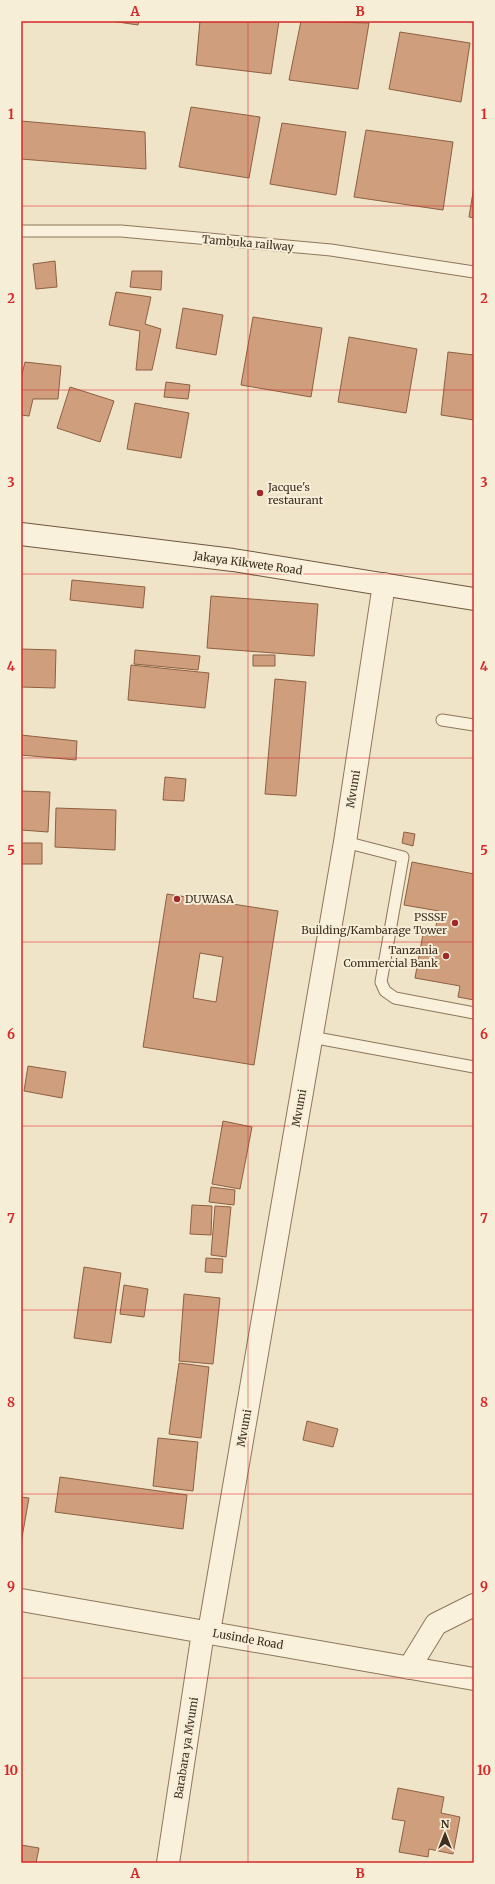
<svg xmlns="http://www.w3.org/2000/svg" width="495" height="1884" viewBox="0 0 495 1884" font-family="Merriweather,serif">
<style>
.building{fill:#cf9f7d;stroke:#8d5f41;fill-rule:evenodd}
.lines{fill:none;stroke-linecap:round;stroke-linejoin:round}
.lane-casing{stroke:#8d765c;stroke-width:13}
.street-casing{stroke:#8d765c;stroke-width:24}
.secondary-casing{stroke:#6f573f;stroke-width:24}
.lane{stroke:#faf1dc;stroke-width:11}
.street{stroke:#faf1dc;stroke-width:22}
.secondary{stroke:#faf1dc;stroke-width:22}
.grid{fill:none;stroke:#d62828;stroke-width:1;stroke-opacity:0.55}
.poi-dot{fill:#9e2a2b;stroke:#f7eed8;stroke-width:1.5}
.labels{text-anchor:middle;stroke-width:4;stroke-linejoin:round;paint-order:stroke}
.street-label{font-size:11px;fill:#3d2e20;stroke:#f7eed8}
.poi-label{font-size:11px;fill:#3d2e20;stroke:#f7eed8;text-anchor:start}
.neatline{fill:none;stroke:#d62828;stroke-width:1.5}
.grid-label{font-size:13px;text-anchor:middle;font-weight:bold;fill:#d62828}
</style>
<rect width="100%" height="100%" fill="#f0e4c8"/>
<!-- building -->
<path class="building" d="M111,21H139L138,25Z
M200,21H279L271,74L196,65Z
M301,21L369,23L358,89L289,80Z
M400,32L470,43L461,102L389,89Z
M191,107L260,117L249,178L179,167Z
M21,121L145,132L146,169L21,159Z
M282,123L346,132L336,195L270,184Z
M366,130L453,142L443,210L354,197Z
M474,186V218L469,217Z
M55,261L57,287L36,289L33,264Z
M132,271H162L161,290L130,287Z
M116,292L151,297L145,324L161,329L152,370H136L140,331L109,325Z
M183,308L223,315L216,355L176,348Z
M253,317L322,328L311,397L241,385Z
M349,337L417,349L406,413L338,402Z
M448,352L474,355V420L441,415Z
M25,362L61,366L58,399H33L29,416L21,415V378Z
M166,382L190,385L188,399L164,397Z
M70,387L114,401L100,442L57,428Z
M135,403L189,413L181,458L127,449Z
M72,580L145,587L143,608L70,600Z
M211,596L318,604L314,656L207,648Z
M21,649L56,650L55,688L21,687Z
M135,650L200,656L198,670L134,664Z
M253,655H275V666H253Z
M131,665L209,673L205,708L128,700Z
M275,679L306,682L296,796L265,794Z
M21,735L77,741L76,760L21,755Z
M165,777L186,779L184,801L163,800Z
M21,791L50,792L48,832L21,830Z
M56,808L116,810L115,850L55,847Z
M404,832L415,834L413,846L402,843Z
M21,843H42V864H21Z
M412,862L474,874V1000L458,997L460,986L415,978L423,934L434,936L439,911L404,905Z
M167,894L278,911L254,1065L143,1047ZM200,953L223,957L216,1002L193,998Z
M28,1066L66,1072L62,1098L24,1091Z
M223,1121L252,1127L240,1189L212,1184Z
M211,1187L235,1190L234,1205L209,1202Z
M192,1205L212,1206L211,1235L190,1234Z
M215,1206L231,1207L226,1257L211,1255Z
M206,1258L223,1259L222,1273L205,1272Z
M84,1267L121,1273L111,1343L74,1338Z
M124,1285L148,1289L144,1317L120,1314Z
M184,1294L220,1298L213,1364L179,1361Z
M179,1363L209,1367L201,1438L169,1434Z
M307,1421L338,1429L333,1447L303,1440Z
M158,1438L198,1442L193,1491L153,1486Z
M60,1477L187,1495L183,1529L55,1512Z
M21,1497L29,1498L21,1543Z
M398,1788L444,1797L441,1813L460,1817L453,1854L429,1849L428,1857L399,1852L405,1821L392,1819Z
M21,1845L39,1848L36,1863H21Z"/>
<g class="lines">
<defs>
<path id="lane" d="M21,231H121L331,250L474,272
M442,720L474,725
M345,842L403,857L381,982L385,991L395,998L474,1013
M311,1037L474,1067"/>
<path id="street" d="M21,1600L474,1679
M209,1632L345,842L384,584
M409,1668L436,1624L474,1605
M168,1863L203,1632"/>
<path id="secondary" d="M21,534L233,560L474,599"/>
</defs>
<!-- lane casing -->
<use href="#lane" class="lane-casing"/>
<!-- street casing -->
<use href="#street" class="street-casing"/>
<!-- secondary casing -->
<use href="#secondary" class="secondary-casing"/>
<!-- lane -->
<use href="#lane" class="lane"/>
<!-- street -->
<use href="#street" class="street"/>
<!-- secondary -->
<use href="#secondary" class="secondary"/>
</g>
<!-- grid -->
<path class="grid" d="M248,21V1863M21,206H474M21,390H474M21,574H474M21,758H474M21,942H474M21,1126H474M21,1310H474M21,1494H474M21,1678H474"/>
<!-- markers -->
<g class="poi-dot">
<circle cx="260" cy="493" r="4"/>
<circle cx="177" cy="899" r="4"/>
<circle cx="455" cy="923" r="4"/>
<circle cx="446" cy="956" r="4"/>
</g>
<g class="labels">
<!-- street labels -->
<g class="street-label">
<text transform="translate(248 243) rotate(5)" y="4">Tambuka railway</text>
<text transform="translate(248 563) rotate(8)" y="4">Jakaya Kikwete Road</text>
<text transform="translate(353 789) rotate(-81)" y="4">Mvumi</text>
<text transform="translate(299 1108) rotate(-80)" y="4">Mvumi</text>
<text transform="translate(244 1428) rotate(-80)" y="4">Mvumi</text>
<text transform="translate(248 1639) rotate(10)" y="4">Lusinde Road</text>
<text transform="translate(186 1748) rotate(-81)" y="4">Barabara ya Mvumi</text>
</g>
<!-- poi labels -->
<g class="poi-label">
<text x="268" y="491">Jacque's<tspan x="268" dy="13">restaurant</tspan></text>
<text x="185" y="903">DUWASA</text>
<text x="447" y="921" text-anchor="end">PSSSF<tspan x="447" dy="13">Building/Kambarage Tower</tspan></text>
<text x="438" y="954" text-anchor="end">Tanzania<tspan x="438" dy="13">Commercial Bank</tspan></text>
</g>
</g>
<!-- border -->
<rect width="495" height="1884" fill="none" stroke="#f7eed8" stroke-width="44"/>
<!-- north arrow -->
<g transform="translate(445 1834)" stroke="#f7eed8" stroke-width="3" paint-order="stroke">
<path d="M0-3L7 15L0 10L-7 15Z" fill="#3d2e20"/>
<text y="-6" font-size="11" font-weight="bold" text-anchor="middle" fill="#3d2e20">N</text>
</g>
<rect x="22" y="22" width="451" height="1840" class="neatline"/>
<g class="grid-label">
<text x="135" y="16">A</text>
<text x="360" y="16">B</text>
<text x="11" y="119">1</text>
<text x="484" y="119">1</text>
<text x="11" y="303">2</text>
<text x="484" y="303">2</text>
<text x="11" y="487">3</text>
<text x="484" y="487">3</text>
<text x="11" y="671">4</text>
<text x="484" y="671">4</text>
<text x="11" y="855">5</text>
<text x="484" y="855">5</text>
<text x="11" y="1039">6</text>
<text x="484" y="1039">6</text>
<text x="11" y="1223">7</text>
<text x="484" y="1223">7</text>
<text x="11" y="1407">8</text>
<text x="484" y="1407">8</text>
<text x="11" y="1591">9</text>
<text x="484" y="1591">9</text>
<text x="11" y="1775">10</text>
<text x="484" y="1775">10</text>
<text x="135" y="1878">A</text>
<text x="360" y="1878">B</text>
</g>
</svg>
